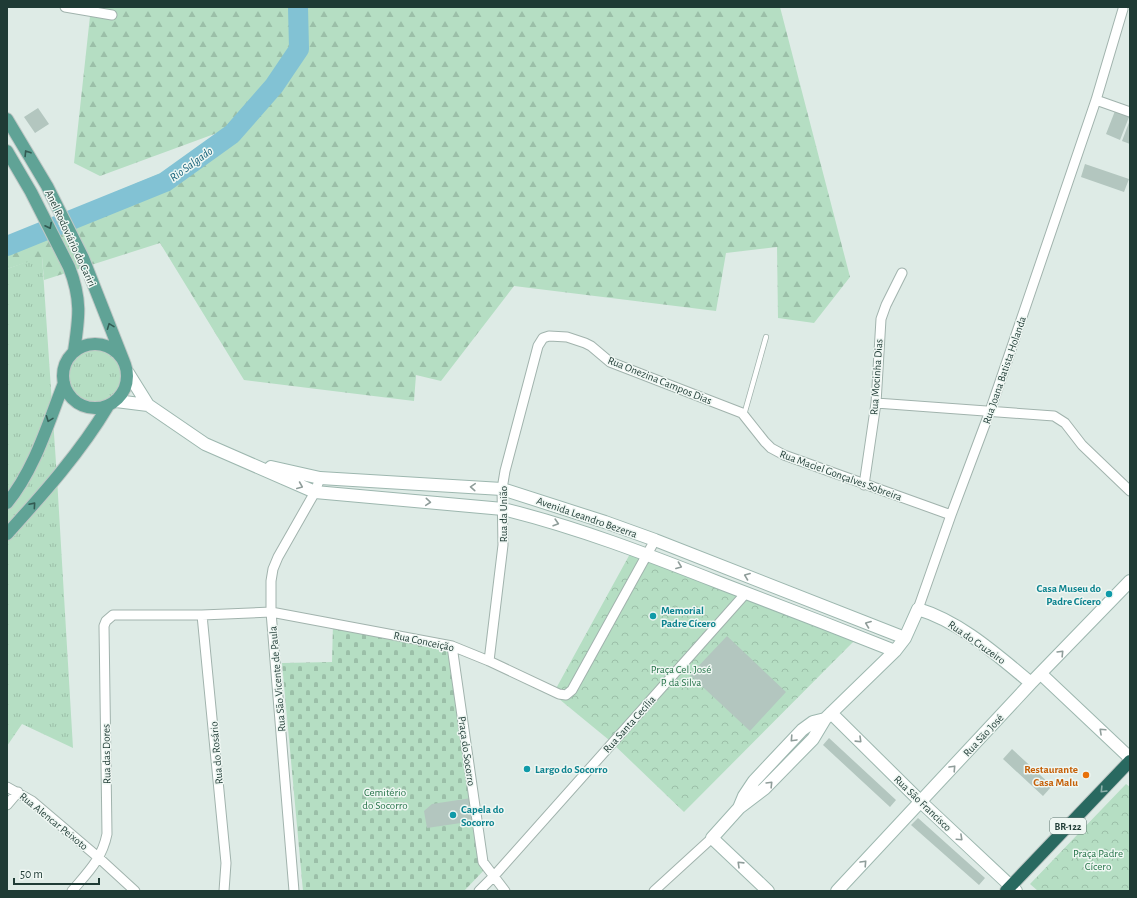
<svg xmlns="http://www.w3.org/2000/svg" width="1137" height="898" viewBox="0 0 1137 898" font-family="'Alegreya Sans',sans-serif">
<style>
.grass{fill:url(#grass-tufts)}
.forest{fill:url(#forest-firs)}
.cemetery{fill:url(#cemetery-stones)}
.park{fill:url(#park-crowns)}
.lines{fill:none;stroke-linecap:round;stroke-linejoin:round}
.river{stroke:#82c2d4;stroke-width:20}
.building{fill:#b3c6bf}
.lane-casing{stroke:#a1b3ad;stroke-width:6}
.street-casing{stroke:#a1b3ad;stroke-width:11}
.secondary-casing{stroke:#9db7af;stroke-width:14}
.primary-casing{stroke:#c0c8c6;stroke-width:14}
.highway-casing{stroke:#c0c8c6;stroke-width:14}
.lane{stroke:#fff;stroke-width:4.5}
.street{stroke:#fff;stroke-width:9}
.secondary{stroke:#fff;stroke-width:12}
.primary{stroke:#60a396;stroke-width:12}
.highway{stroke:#296960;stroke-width:12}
.oneway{stroke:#325a52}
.oneway2{stroke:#8f9d9a}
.oneway3{stroke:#8cb0aa}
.culture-dot{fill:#0f9aa8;stroke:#eff7f3;stroke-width:1.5}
.food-dot{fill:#e8710a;stroke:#eff7f3;stroke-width:1.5}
.labels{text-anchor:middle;stroke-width:3;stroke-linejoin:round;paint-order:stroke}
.shield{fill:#eff7f3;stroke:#5d736e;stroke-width:1}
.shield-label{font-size:10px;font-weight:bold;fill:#1f3b35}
.street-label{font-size:11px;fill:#1f3b35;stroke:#eff7f3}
.culture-label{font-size:11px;font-weight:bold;fill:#0d838f;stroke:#eff7f3;text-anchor:start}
.park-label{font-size:11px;fill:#27744a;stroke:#eff7f3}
.food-label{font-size:11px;font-weight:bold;fill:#c56008;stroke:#eff7f3;text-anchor:end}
.water-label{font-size:12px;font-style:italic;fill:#16627a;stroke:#eff7f3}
</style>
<defs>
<pattern id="grass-tufts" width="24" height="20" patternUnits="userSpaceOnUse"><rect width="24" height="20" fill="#b5dec3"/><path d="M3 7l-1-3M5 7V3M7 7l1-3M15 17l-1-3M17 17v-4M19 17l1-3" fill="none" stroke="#9bbfa8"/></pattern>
<pattern id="forest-firs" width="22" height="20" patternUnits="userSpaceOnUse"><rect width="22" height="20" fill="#b5dec3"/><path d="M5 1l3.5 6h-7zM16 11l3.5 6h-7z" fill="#9bbfa8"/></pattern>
<pattern id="cemetery-stones" width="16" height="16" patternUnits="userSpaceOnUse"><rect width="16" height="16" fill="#b5dec3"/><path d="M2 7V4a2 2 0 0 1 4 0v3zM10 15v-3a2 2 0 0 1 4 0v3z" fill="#9bbfa8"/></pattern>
<pattern id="park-crowns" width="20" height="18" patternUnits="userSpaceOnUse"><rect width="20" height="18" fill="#b5dec3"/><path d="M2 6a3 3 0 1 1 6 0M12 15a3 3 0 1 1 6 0" fill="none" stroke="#9bbfa8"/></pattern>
</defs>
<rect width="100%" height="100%" fill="#deebe6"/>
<!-- grass -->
<path class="grass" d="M42,256L57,478L73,748L22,724L7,746V269Z
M66 376a28 28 0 1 1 56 0a28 28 0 1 1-56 0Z"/>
<!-- forest -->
<path class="forest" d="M91,7H780L850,277L814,323L778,318L777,247L726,253L716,311L514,286L441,381L416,375L414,401L244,380L160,243L44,280L42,257L7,269V237L166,171L217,133L100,176L74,163Z"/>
<!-- cemetery -->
<path class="cemetery" d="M333,624L453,653L487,867L464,891H303L282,663L332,662Z"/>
<!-- park -->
<path class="park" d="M631,552L855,640L684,812L609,740L553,694Z
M1126,784L1130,787V891H1038L1030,884Z"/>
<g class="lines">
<!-- river -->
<path class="river" d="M7,246L165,182L232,134L274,86L299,49L298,7"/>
</g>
<!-- building -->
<path class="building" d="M38,108L49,124L35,133L24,117Z
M1115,111L1129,117L1120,140L1106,134Z
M1130,120V144L1122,141Z
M1085,164L1129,179L1124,192L1081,177Z
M727,636L786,692L750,731L690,675Z
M829,738L896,800L890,807L823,745Z
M1012,749L1052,786L1043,796L1003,759Z
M478,797L481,820L427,828L424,811L432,804Z
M918,818L985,878L979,885L911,825Z"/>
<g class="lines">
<defs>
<path id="lane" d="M744,415L766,337"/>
<path id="street" d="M65,7L112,15
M1096,100L1130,112
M876,403L1054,416L1065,423L1082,445L1130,491
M864,485L876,403L881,319L886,305L902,273
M918,609L951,515L990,411L1096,100L1123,9
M202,615L226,863L224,891
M452,646L483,862L505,891
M489,661L503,545L502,489L505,471L538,346L543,338L549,336L567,337L585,343L591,346L610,362L742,413L765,442L771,448L784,455L951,515
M7,787L32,801L99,858L135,891
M7,805L18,792
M72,891C88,872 102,859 107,834L104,626L106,621L113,615H202L271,612L452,646L489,661L559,694L566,695L572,690L655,540
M294,891L271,612V581L273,569L278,557L315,492L320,478
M479,891L494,876L746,593
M654,891L712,838"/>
<path id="secondary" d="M128,373L148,405L205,444L315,492L503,509C577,527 649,555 720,583C778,605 837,628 895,651
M116,401L148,405
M271,467L320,478L502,489L605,522L655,540L905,638
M1041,674L1130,758
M831,713L921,802L1016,891
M739,808L744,796L754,781L802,730L813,722L825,719
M768,891L712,838L739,808L764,789L813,739L825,719L895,651L905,638L918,609C961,622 997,655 1031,683
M837,891L1031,683L1130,581"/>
<path id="primary" d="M7,119L47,186L83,258L124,362
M7,151L31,192L69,267C82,300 79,318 74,351
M63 376a32 32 0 1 1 64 0a32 32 0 1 1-64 0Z
M7,503C35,469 48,423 64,383
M7,534C43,494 80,453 108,406"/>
<path id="highway" d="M1006,891L1130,761"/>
</defs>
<!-- lane casing -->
<use href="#lane" class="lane-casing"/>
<!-- street casing -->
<use href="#street" class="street-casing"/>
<!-- secondary casing -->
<use href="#secondary" class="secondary-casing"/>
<!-- primary casing -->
<use href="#primary" class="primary-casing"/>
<!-- highway casing -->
<use href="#highway" class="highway-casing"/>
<!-- lane -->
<use href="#lane" class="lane"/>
<!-- street -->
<use href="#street" class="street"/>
<!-- secondary -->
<use href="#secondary" class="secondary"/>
<!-- primary -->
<use href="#primary" class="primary"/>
<!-- highway -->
<use href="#highway" class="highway"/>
</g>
<!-- one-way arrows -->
<defs><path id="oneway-chevron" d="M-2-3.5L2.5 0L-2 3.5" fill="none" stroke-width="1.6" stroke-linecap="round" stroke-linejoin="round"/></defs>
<g class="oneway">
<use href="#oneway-chevron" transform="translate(27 153) rotate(-122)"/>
<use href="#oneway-chevron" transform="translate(49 226) rotate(63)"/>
<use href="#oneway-chevron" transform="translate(110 326) rotate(-111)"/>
<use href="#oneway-chevron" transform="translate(49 419) rotate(111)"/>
<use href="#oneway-chevron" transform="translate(33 505) rotate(-49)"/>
</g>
<g class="oneway2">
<use href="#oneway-chevron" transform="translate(300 486) rotate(23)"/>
<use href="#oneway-chevron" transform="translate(473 487) rotate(-176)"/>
<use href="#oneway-chevron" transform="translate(428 502) rotate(5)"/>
<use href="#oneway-chevron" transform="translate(556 523) rotate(17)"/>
<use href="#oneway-chevron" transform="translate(679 566) rotate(21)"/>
<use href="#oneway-chevron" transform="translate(747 576) rotate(-159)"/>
<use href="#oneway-chevron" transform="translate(868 624) rotate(-159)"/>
<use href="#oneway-chevron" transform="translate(1061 653) rotate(-46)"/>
<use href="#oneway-chevron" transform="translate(1102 731) rotate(-137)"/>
<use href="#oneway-chevron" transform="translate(793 739) rotate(133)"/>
<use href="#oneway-chevron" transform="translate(859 740) rotate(44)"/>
<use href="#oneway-chevron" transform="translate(953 768) rotate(-47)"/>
<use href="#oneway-chevron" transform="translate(770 784) rotate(-46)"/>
<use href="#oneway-chevron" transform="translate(960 838) rotate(43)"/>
<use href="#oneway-chevron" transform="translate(864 863) rotate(-47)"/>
<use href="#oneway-chevron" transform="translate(740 864) rotate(-136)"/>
</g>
<use class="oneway3" href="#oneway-chevron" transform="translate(1103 790) rotate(134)"/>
<!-- markers -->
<g class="culture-dot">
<circle cx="1109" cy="594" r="4"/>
<circle cx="653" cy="616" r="4"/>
<circle cx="527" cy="769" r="4"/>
<circle cx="453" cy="815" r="4"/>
</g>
<circle class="food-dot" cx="1086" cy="775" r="4"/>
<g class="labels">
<!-- shield labels -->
<rect class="shield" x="1050" y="818" width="36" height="16" rx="3"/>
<g class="shield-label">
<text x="1068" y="830">BR-122</text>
</g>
<!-- street labels -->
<g class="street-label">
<text transform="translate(71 238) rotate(65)" y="4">Anel Rodoviário do Cariri</text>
<text transform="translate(1004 370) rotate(-71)" y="4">Rua Joana Batista Holanda</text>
<text transform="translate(876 377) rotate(-86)" y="4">Rua Mocinha Dias</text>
<text transform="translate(660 380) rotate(22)" y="4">Rua Onezina Campos Dias</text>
<text transform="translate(841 475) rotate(20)" y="4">Rua Maciel Gonçalves Sobreira</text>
<text transform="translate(503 514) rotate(-90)" y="4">Rua da União</text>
<text transform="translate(587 517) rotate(19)" y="4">Avenida Leandro Bezerra</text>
<text transform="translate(424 641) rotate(12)" y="4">Rua Conceição</text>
<text transform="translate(977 642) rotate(35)" y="4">Rua do Cruzeiro</text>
<text transform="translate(277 679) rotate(-95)" y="4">Rua São Vicente de Paula</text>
<text transform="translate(629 724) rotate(-48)" y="4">Rua Santa Cecília</text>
<text transform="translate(983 735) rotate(-47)" y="4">Rua São José</text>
<text transform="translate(467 751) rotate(82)" y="4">Praça do Socorro</text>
<text transform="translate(216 753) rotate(-95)" y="4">Rua do Rosário</text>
<text transform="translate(106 754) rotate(-91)" y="4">Rua das Dores</text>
<text transform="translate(923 803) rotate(44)" y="4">Rua São Francisco</text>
<text transform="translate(54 821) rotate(39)" y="4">Rua Alencar Peixoto</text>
</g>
<!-- culture labels -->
<g class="culture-label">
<text x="1101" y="592" text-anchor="end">Casa Museu do<tspan x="1101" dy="13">Padre Cícero</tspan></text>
<text x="661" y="614">Memorial<tspan x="661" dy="13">Padre Cícero</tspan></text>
<text x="535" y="773">Largo do Socorro</text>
<text x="461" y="813">Capela do<tspan x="461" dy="13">Socorro</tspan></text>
</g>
<!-- park labels -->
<g class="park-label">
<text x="681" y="673">Praça Cel. José<tspan x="681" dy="13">P. da Silva</tspan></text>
<text x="385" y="796">Cemitério<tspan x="385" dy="13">do Socorro</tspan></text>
<text x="1098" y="857">Praça Padre<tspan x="1098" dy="13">Cícero</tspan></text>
</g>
<!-- food labels -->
<g class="food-label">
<text x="1078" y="773">Restaurante<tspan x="1078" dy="13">Casa Malu</tspan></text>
</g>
<!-- water labels -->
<g class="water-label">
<text transform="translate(191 164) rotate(-36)" y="4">Rio Salgado</text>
</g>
</g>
<!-- border -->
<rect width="1137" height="898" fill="none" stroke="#1f3b35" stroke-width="16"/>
<!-- scale -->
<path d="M14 878v6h85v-6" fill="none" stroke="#1f3b35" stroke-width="2"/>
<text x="20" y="878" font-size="12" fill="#1f3b35" stroke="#eff7f3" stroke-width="3" paint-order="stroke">50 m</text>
</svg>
